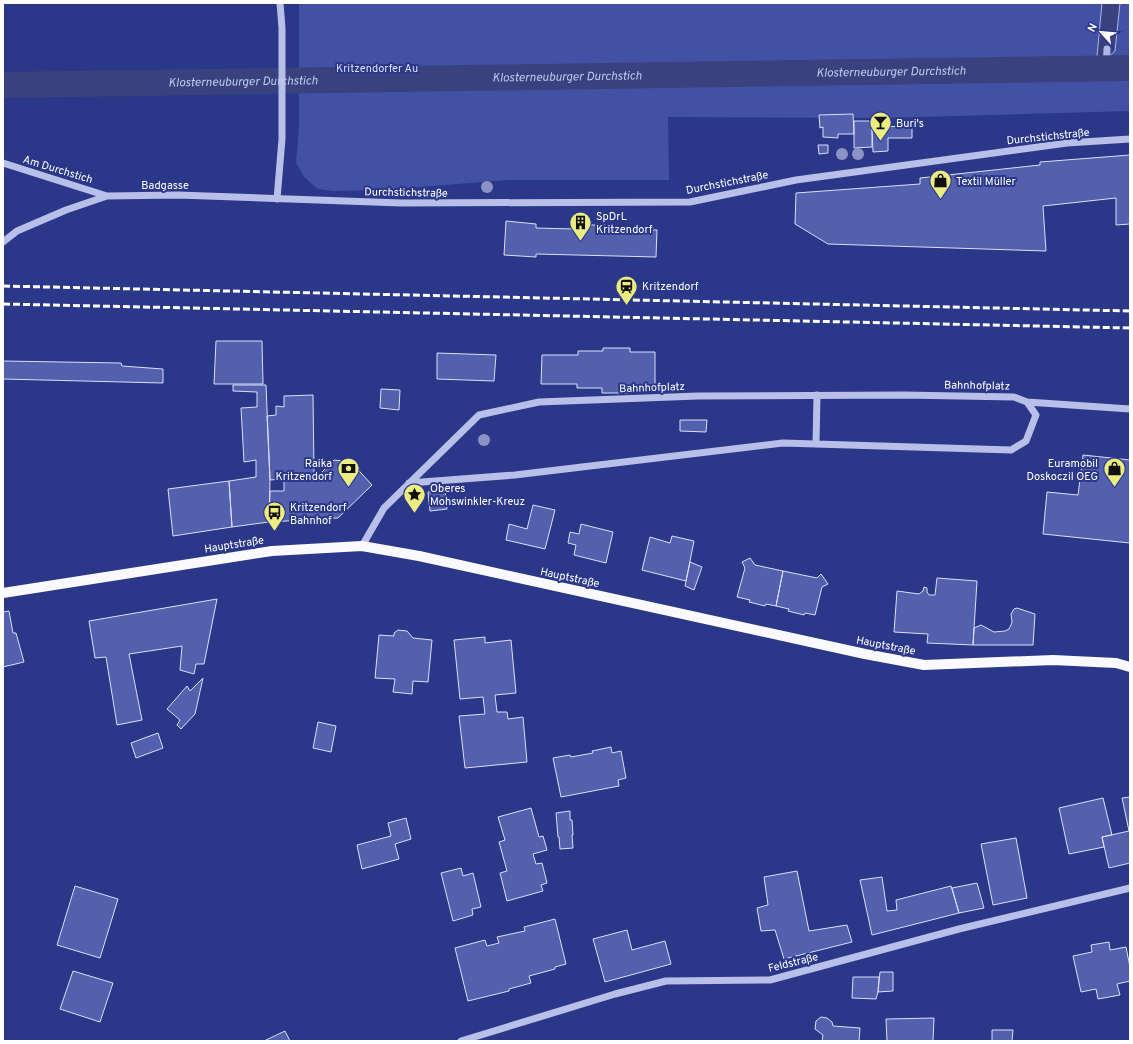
<svg xmlns="http://www.w3.org/2000/svg" width="1133" height="1044" viewBox="0 0 1133 1044" font-family="Overpass,sans-serif">
<style>
.green{fill:#4351a5}
.water{fill:#39427e;stroke:#adb6e8}
.lines{fill:none;stroke-linecap:round;stroke-linejoin:round}
.stream{stroke:#adb6e8;stroke-width:7}
.canal{stroke:#39427e;stroke-width:26}
.building{fill:#5360ae;stroke:#dbdff6}
.minor{stroke:#b8bfe8;stroke-width:7}
.major{stroke:#fafafe;stroke-width:10}
.rail{stroke:#fff;stroke-width:3;stroke-dasharray:7 3;stroke-linecap:butt}
.tree{fill:#8c93c4}
.labels{text-anchor:middle;stroke-width:4;stroke-linejoin:round;paint-order:stroke}
.park-label{font-size:11px;fill:#dbdff6;stroke:#2b3788}
.poi-label{font-size:11px;fill:#fff;stroke:#2b3788;text-anchor:start}
.street-label{font-size:11px;fill:#fff;stroke:#2b3788}
.water-label{font-size:12px;font-style:italic;fill:#c4caef;stroke:#2b3788}
</style>
<rect width="100%" height="100%" fill="#2b3788"/>
<!-- green -->
<path class="green" d="M299,3H1102L1097,56L1115,50L1120,3H1130V111L884,118L668,117L669,180H508L382,190L333,191L318,189L305,178L296,163L299,127Z"/>
<!-- water -->
<path class="water" d="M1102,3H1120L1115,51L1107,58L1097,56Z"/>
<g class="lines">
<!-- stream -->
<path class="stream" d="M1106,69L1107,49"/>
<!-- canal -->
<path class="canal" id="s1" d="M3,85L1130,68"/>
</g>
<!-- building -->
<path class="building" d="M853,114L854,134H838V138L823,137V127L820,128L819,115Z
M854,121H872V147L854,148Z
M912,126V138H888V151L873,152L872,127Z
M818,145H828V153L819,154Z
M1130,155V224L1116,225V198L1043,206L1046,251L828,244L795,224L796,193L920,184V178L1040,165V162Z
M506,221L536,224V228L574,229V225H605V229L657,230L656,257L536,254V257L504,255Z
M216,341H262L263,384H214Z
M603,348H630V352H655V389H632V393H602V388H577V384H541L542,355H578V351H603Z
M437,353L496,355L494,381L437,379Z
M3,361L121,363L122,366L163,369V383L3,379Z
M233,385H266L270,480L269,522L232,527L229,481L256,477V460L244,462L241,408L257,407V392L233,391Z
M381,389L400,390L399,410L380,408Z
M313,395L314,474H308V479L314,480L334,460L351,462L372,485L338,518L269,522L270,491H284V479L270,480L267,416L276,415V406L284,407V396Z
M680,420H707L706,432L680,431Z
M1083,455L1130,460V543L1043,534L1047,492L1078,495Z
M229,481L232,527L173,536L168,489Z
M445,490L447,509L430,511L428,492Z
M533,505L555,510L545,549L506,540L509,524L527,529Z
M581,524L613,532L606,563L574,555L576,545L568,543L570,532L579,534Z
M672,536L694,541L686,581L642,570L650,537L670,543Z
M750,558L755,565L783,571L776,606L766,604L765,606L749,602L750,600L737,597L745,568L742,562Z
M690,562L702,567L694,590L685,586Z
M783,571L817,578L821,574L828,584L822,587L815,615L805,613L804,615L788,611L789,609L776,606Z
M937,578L977,581L973,645L927,643L928,634L894,632L897,591L919,594L923,591L924,587L927,588V592L929,595H935Z
M217,599L204,664H196L194,674L180,670L182,646L129,654L142,720L117,725L106,657L95,658L89,621Z
M1017,608L1035,614L1033,645H973L974,628L981,625L994,632L1005,631L1009,629L1011,625L1012,622L1011,614L1014,609Z
M9,611L13,633H16L24,662L3,667V612Z
M398,630L407,631L413,638L432,640L428,682L413,681L412,694L393,692L395,679L375,678L379,635L394,636V633Z
M485,637V643L511,640L516,693L495,695L497,712H507L508,719L523,717L527,762L465,768L459,716L485,714L483,697L460,699L454,640Z
M203,678L195,714L181,729L177,725L180,720L167,709L187,686L190,691Z
M318,722L336,726L331,752L313,748Z
M158,733L163,748L136,758L131,743Z
M611,747L612,753L621,751L626,778L618,780L619,786L561,797L553,758L570,755L571,757L593,753L592,751Z
M1130,797V863L1109,868L1102,837L1129,831L1122,798Z
M1103,798L1112,835L1102,837L1104,847L1069,854L1059,808Z
M531,808L539,837L543,836L547,850L533,854L536,864L542,863L547,883L541,885L543,891L507,901L500,873L507,871L499,842L505,840L498,817Z
M570,811V820H572L573,835H572L573,848L560,849L559,837H558L556,813Z
M406,818L411,839L395,844L399,859L362,869L357,845L391,836L388,823Z
M1016,838L1027,898L993,905L981,844Z
M461,868L463,876L473,873L481,907L472,909L473,915L453,921L441,873Z
M797,871L809,931L847,925L852,942L784,959L775,930L761,931L757,908L768,905L764,877Z
M882,877L887,911L897,910L896,900L951,886L959,913L872,935L860,880Z
M977,883L984,908L959,913L952,888Z
M75,886L118,899L100,958L57,945Z
M555,919L566,964L555,967V969L529,976L531,983L509,989V991L468,1001L455,948L485,940L487,946L499,943L497,937L525,931L524,927Z
M627,930L632,950L665,941L671,964L605,982L593,939Z
M1109,942L1110,950L1126,947L1130,967V981L1117,984L1120,995L1098,999L1096,989L1081,992L1073,956L1092,952L1091,945Z
M73,971L113,983L100,1022L60,1009Z
M880,972H893V991L878,992Z
M853,977H879L878,992L876,999L852,998Z
M821,1017L827,1018L832,1022L833,1026L860,1028L859,1041H822L823,1035L815,1029L816,1021Z
M934,1018L933,1041H887L886,1019Z
M992,1030H1013L1012,1041H992Z
M285,1031L290,1041H264Z"/>
<g class="lines">
<!-- minor -->
<path class="minor" d="M3,163L107,196
M277,199L282,139V28L280,3
M3,242L17,231L66,210L107,196L178,195L401,203L690,202L796,180L1067,143L1130,139
M1027,402L1130,409
M816,444L817,395
M362,546L384,508L479,415L539,402L698,396L904,395L1014,397L1027,402L1036,415L1026,441L1011,450L783,443L515,475L409,483
M461,1041L615,994L666,981L770,980L959,929L1130,888"/>
<!-- major -->
<path class="major" d="M3,593L272,551L362,546L419,556L865,654L924,665L1053,660L1116,663L1130,667"/>
<!-- rail -->
<path class="rail" d="M3,286L1130,311
M3,304L1130,328"/>
</g>
<!-- trees -->
<g class="tree">
<circle cx="842" cy="154" r="6"/>
<circle cx="858" cy="154" r="6"/>
<circle cx="487" cy="187" r="6"/>
<circle cx="484" cy="440" r="6"/>
</g>
<!-- icons -->
<defs>
<symbol id="bar-pin" viewBox="-11 -11 22 30"><path d="M0 17L-7.5 6A9.5 9.5 0 1 1 7.5 6Z" fill="#ebed80" stroke="#2b3788"/><path d="M-6-5H6L.8 .8V4.5H3.5V6h-7V4.5H-.8V.8Z" fill="#111"/></symbol>
<symbol id="shop-pin" viewBox="-11 -11 22 30"><path d="M0 17L-7.5 6A9.5 9.5 0 1 1 7.5 6Z" fill="#ebed80" stroke="#2b3788"/><path d="M-5-2.5h2.3a2.7 3.5 0 0 1 5.4 0H5L5.5 6h-11ZM-1.5-2.5h3a1.5 2.3 0 0 0-3 0Z" fill="#111"/></symbol>
<symbol id="building-pin" viewBox="-11 -11 22 30"><path d="M0 17L-7.5 6A9.5 9.5 0 1 1 7.5 6Z" fill="#ebed80" stroke="#2b3788"/><path d="M-4-6H4V6H1V3H-1V6H-4ZM-2.5-4.3h1.7v1.8h-1.7ZM.8-4.3h1.7v1.8H.8ZM-2.5-1h1.7V.8h-1.7ZM.8-1h1.7V.8H.8Z" fill="#111"/></symbol>
<symbol id="station-pin" viewBox="-11 -11 22 30"><path d="M0 17L-7.5 6A9.5 9.5 0 1 1 7.5 6Z" fill="#ebed80" stroke="#2b3788"/><path d="M-3-6H3Q5-6 5-4V2Q5 4 3 4L4.5 6H3L1.5 4h-3L-3 6H-4.5L-3 4Q-5 4-5 2V-4Q-5-6-3-6ZM-3.5-4v3h7v-3ZM-3.5 1v1.5H-2V1ZM2 1v1.5H3.5V1Z" fill="#111"/></symbol>
<symbol id="bank-pin" viewBox="-11 -11 22 30"><path d="M0 17L-7.5 6A9.5 9.5 0 1 1 7.5 6Z" fill="#ebed80" stroke="#2b3788"/><path d="M-6-4H6V4H-6ZM0-2.3a2.3 2.3 0 1 0 0 4.6a2.3 2.3 0 1 0 0-4.6Z" fill="#111"/></symbol>
<symbol id="sight-pin" viewBox="-11 -11 22 30"><path d="M0 17L-7.5 6A9.5 9.5 0 1 1 7.5 6Z" fill="#ebed80" stroke="#2b3788"/><path d="M0-6L1.8-2.2L6-1.7L2.9 1.2L3.7 5.4L0 3.3L-3.7 5.4L-2.9 1.2L-6-1.7L-1.8-2.2Z" fill="#111"/></symbol>
<symbol id="bus-pin" viewBox="-11 -11 22 30"><path d="M0 17L-7.5 6A9.5 9.5 0 1 1 7.5 6Z" fill="#ebed80" stroke="#2b3788"/><path d="M-5-6H5V4H4V6H2V4H-2V6H-4V4H-5ZM-3.5-4V0h7V-4ZM-3.5 1.2v1.5H-2V1.2ZM2 1.2v1.5H3.5V1.2Z" fill="#111"/></symbol>
</defs>
<g fill-rule="evenodd">
<use href="#bar-pin" x="868" y="110" width="25" height="34"/>
<use href="#shop-pin" x="928" y="168" width="25" height="34"/>
<use href="#building-pin" x="568" y="210" width="25" height="34"/>
<use href="#station-pin" x="614" y="274" width="25" height="34"/>
<use href="#bank-pin" x="336" y="456" width="25" height="34"/>
<use href="#shop-pin" x="1102" y="456" width="25" height="34"/>
<use href="#sight-pin" x="402" y="482" width="25" height="34"/>
<use href="#bus-pin" x="262" y="500" width="25" height="34"/>
</g>
<g class="labels">
<!-- park labels -->
<g class="park-label">
<text x="377" y="72">Kritzendorfer Au</text>
</g>
<!-- poi labels -->
<g class="poi-label">
<text x="896" y="127">Buri's</text>
<text x="956" y="185">Textil Müller</text>
<text x="596" y="220">SpDrL<tspan x="596" dy="13">Kritzendorf</tspan></text>
<text x="642" y="290">Kritzendorf</text>
<text x="332" y="467" text-anchor="end">Raika<tspan x="332" dy="13">Kritzendorf</tspan></text>
<text x="1098" y="467" text-anchor="end">Euramobil<tspan x="1098" dy="13">Doskoczil OEG</tspan></text>
<text x="430" y="492">Oberes<tspan x="430" dy="13">Mohswinkler-Kreuz</tspan></text>
<text x="290" y="511">Kritzendorf<tspan x="290" dy="13">Bahnhof</tspan></text>
</g>
<!-- street labels -->
<g class="street-label">
<text transform="translate(1048 136) rotate(-6)" y="4">Durchstichstraße</text>
<text transform="translate(58 169) rotate(17)" y="4">Am Durchstich</text>
<text transform="translate(727 182) rotate(-11)" y="4">Durchstichstraße</text>
<text x="165" y="189">Badgasse</text>
<text transform="translate(406 192) rotate(1)" y="4">Durchstichstraße</text>
<text transform="translate(977 385) rotate(1)" y="4">Bahnhofplatz</text>
<text transform="translate(652 387) rotate(-2)" y="4">Bahnhofplatz</text>
<text transform="translate(234 544) rotate(-9)" y="4">Hauptstraße</text>
<text transform="translate(570 577) rotate(12)" y="4">Hauptstraße</text>
<text transform="translate(886 645) rotate(11)" y="4">Hauptstraße</text>
<text transform="translate(793 962) rotate(-14)" y="4">Feldstraße</text>
</g>
<!-- water labels -->
<g class="water-label">
<text dy="4" stroke="none"><textPath href="#s1" startOffset="888">Klosterneuburger Durchstich</textPath></text>
<text dy="4" stroke="none"><textPath href="#s1" startOffset="564">Klosterneuburger Durchstich</textPath></text>
<text dy="4" stroke="none"><textPath href="#s1" startOffset="240">Klosterneuburger Durchstich</textPath></text>
</g>
</g>
<!-- border -->
<rect width="1133" height="1044" fill="none" stroke="#ffffff" stroke-width="8"/>
<!-- north arrow -->
<g transform="translate(1101 32) rotate(297)" stroke="#2b3788" stroke-width="3" paint-order="stroke">
<path d="M0-3L7 15L0 10L-7 15Z" fill="#ffffff"/>
<text y="-6" font-size="11" font-weight="bold" text-anchor="middle" fill="#ffffff">N</text>
</g>
</svg>
